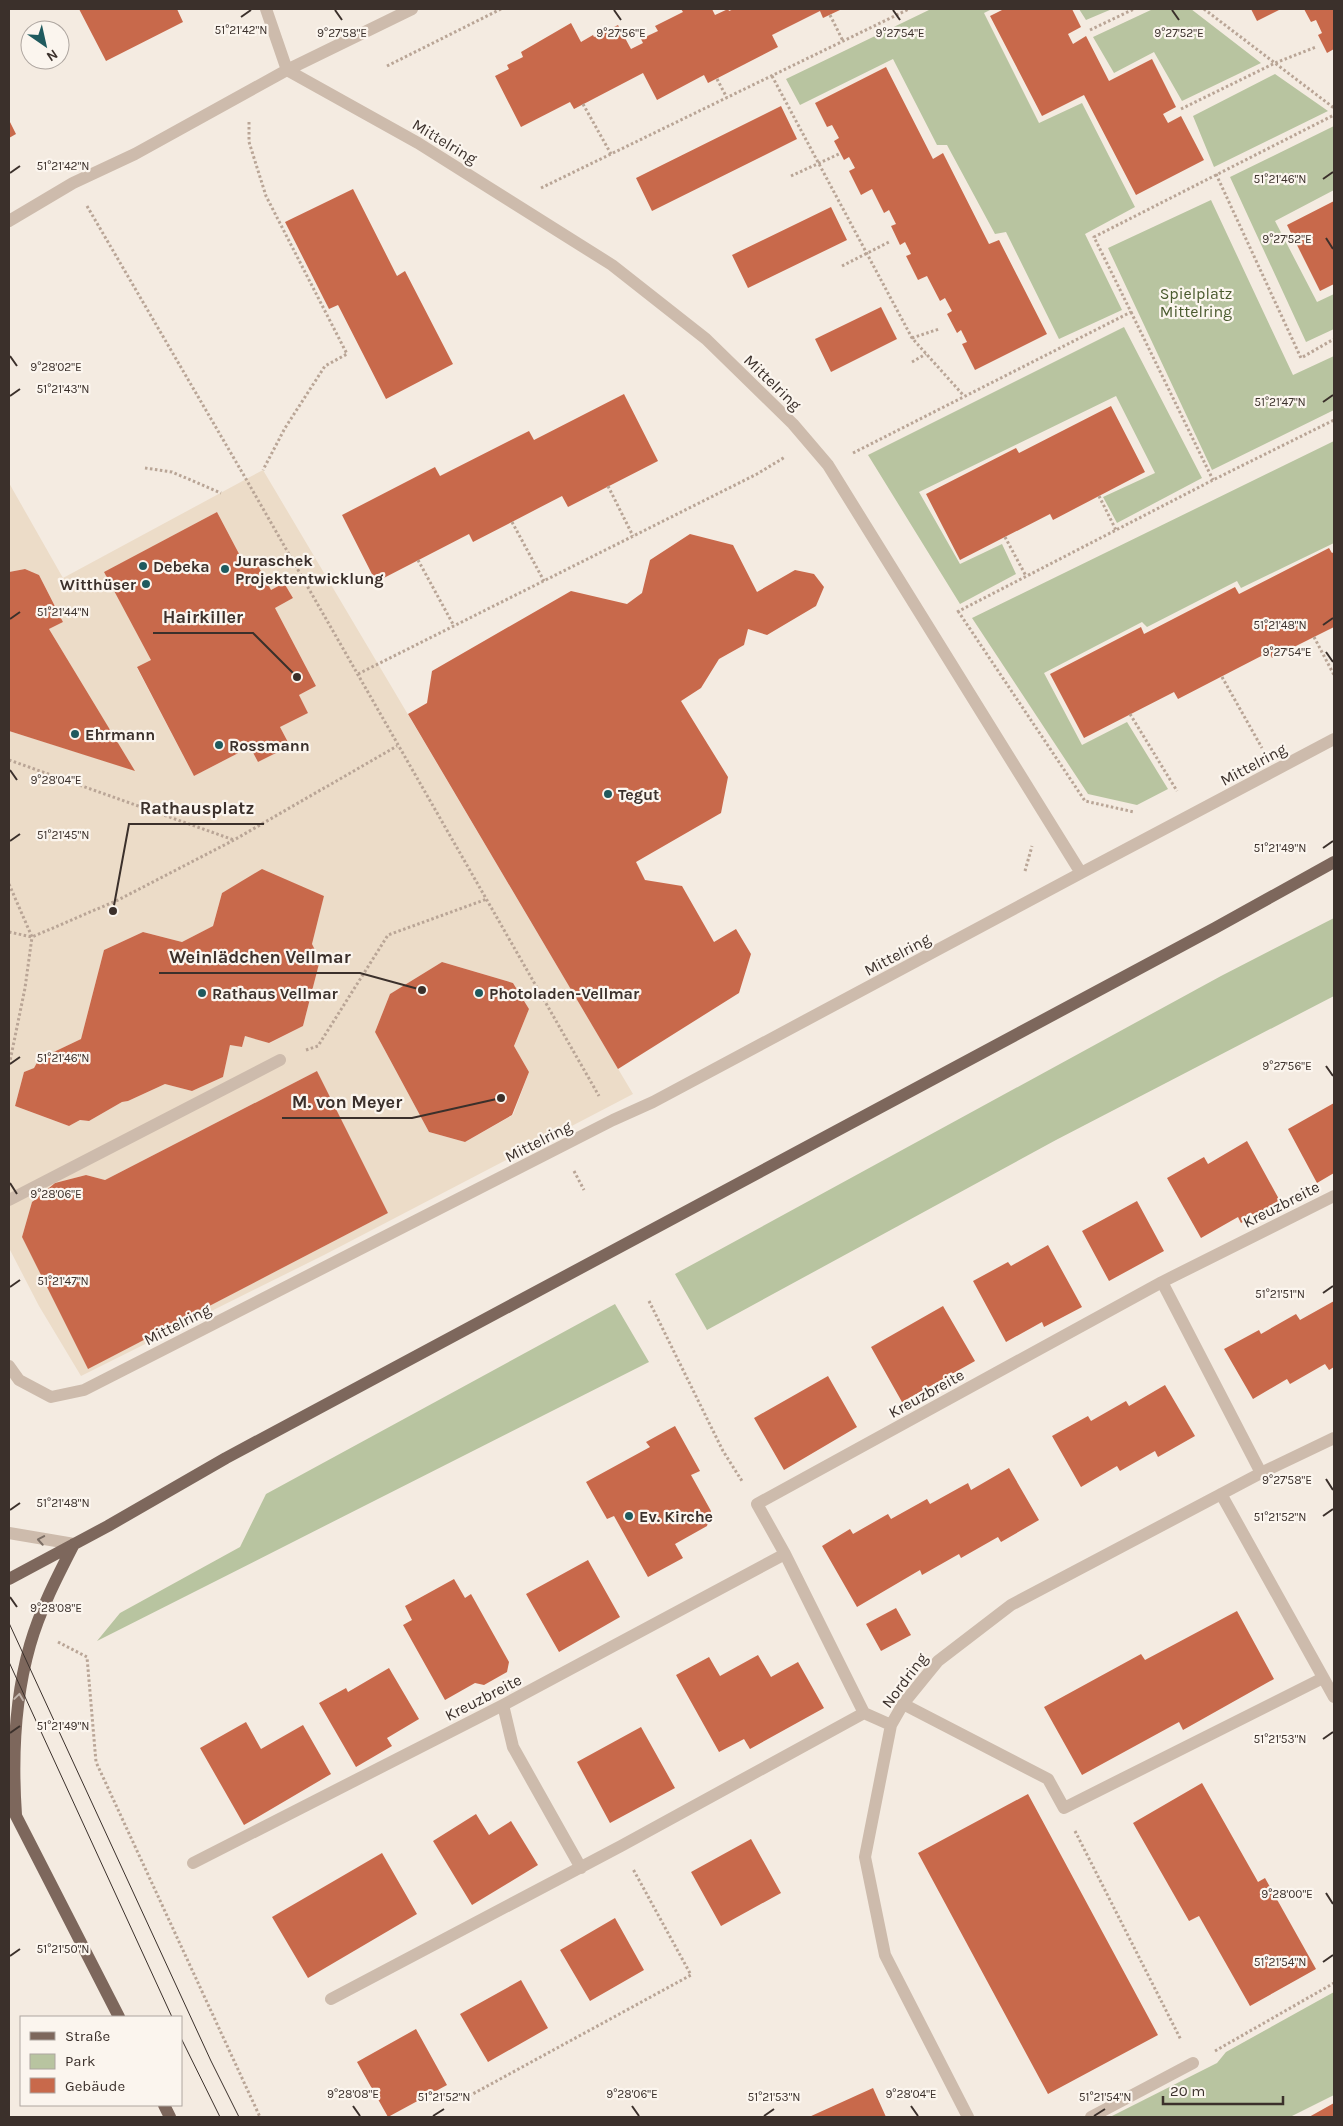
<svg xmlns="http://www.w3.org/2000/svg" width="1343" height="2126" viewBox="0 0 1343 2126" font-family="Karla,sans-serif">
<style>
.green{fill:#b8c4a0}
.plaza{fill:#ecdcc8;fill-rule:evenodd}
.building{fill:#c8694b}
.lines{fill:none;stroke-linecap:round;stroke-linejoin:round}
.path{stroke:#b9a596;stroke-width:3;stroke-dasharray:2.5 2.5;stroke-linecap:butt}
.minor{stroke:#cdbbac;stroke-width:12}
.major{stroke:#7d675c;stroke-width:12}
.tram{stroke:#3b302b;stroke-width:1}
.oneway{stroke:#7d6f65}
.oneway2{stroke:#c2b5ac}
.ticks{fill:none;stroke:#3b302b;stroke-width:2}
.poi-dot{fill:#1f5a5e;stroke:#fbf5ee;stroke-width:2}
.labels{text-anchor:middle;stroke-width:4.5;stroke-linejoin:round;paint-order:stroke}
.street-label{font-size:16px;fill:#3b302b;stroke:#fbf5ee}
.park-label{font-size:16px;fill:#4a5a2e;stroke:#fbf5ee}
.poi-label{font-size:16px;font-weight:bold;fill:#3b302b;stroke:#fbf5ee;text-anchor:start}
.ticks-label{font-size:12px;text-anchor:middle;fill:#3b302b;stroke:#fbf5ee;stroke-width:4.5;stroke-linejoin:round;paint-order:stroke}
.leader{fill:none;stroke:#3b302b;stroke-width:2}
.callout-dot{fill:#3b302b;stroke:#fbf5ee;stroke-width:2}
.callout-label{font-size:18px;text-anchor:middle;font-weight:bold;fill:#3b302b;stroke:#fbf5ee;stroke-width:4.5;stroke-linejoin:round;paint-order:stroke}
</style>
<rect width="100%" height="100%" fill="#f4ebe1"/>
<!-- green -->
<path class="green" d="M931,9H992L984,13L1039,123L1082,103L1135,207L1085,234L1122,310L1059,339L1006,232L995,234L947,145H937L893,59L800,105L786,79Z
M1079,9H1112L1086,20Z
M1153,9H1191L1261,63L1182,101L1154,52L1114,73L1093,37Z
M1275,74L1328,111L1214,167L1193,116Z
M1334,126V190L1275,221L1317,302L1334,294V329L1306,342L1230,177Z
M1211,200L1293,375L1334,356V410L1212,470L1108,248Z
M1124,327L1202,478L1117,523L1103,497L1155,473L1116,396L919,492L960,564L1002,544L1016,574L960,604L868,455Z
M1334,441V543L1241,588L1237,581L1147,627L1142,622L1044,673L1082,745L1127,722L1168,789L1137,805L1088,794L972,618Z
M1334,918V996L1056,1140L707,1330L675,1274L1221,976Z
M615,1304L649,1362L97,1641L120,1613L240,1547L266,1494Z
M1334,1992V2095L1290,2117H1110L1217,2063L1226,2052Z"/>
<!-- plaza -->
<path class="plaza" d="M263,470L633,1094L324,1255L81,1376L39,1306L9,1248V731L134,770L49,629L63,622L39,575L25,569L9,572V483L63,578ZM217,512L246,567L271,590L284,583L293,598L275,608L316,686L299,695L308,713L280,727L290,746L258,762L250,747L194,776L137,668L151,660L105,572ZM262,870L324,896L312,944L320,960L303,1026L270,1043L245,1036L242,1047L230,1045L223,1077L192,1091L165,1084L128,1101L122,1102L89,1121L80,1120L69,1126L15,1106L24,1072L34,1068L39,1059L81,1039L104,950L143,932L182,942L213,926L222,893ZM442,962L513,983L529,1009L514,1046L529,1072L513,1115L465,1142L429,1132L375,1032L390,994ZM317,1071L388,1213L89,1368L22,1237L32,1202L55,1183L86,1175L105,1180Z"/>
<!-- building -->
<path class="building" d="M79,9H177L183,22L106,61Z
M681,9H712L715,15L728,9L729,11L734,9H842L823,18L820,11L772,35L778,47L708,83L704,75L657,100L643,73L574,109L570,102L521,127L495,76L509,69L507,65L523,57L521,52L571,23L581,42L593,35L594,37L618,25L631,49L643,43L641,39L658,31L655,26L683,12Z
M1004,9H1072L1081,27L1068,34L1073,44L1086,36L1109,81L1152,59L1176,107L1163,114L1168,123L1181,116L1204,160L1136,195L1084,95L1042,116L990,16Z
M1251,9H1281L1257,21Z
M1304,9H1334V49L1327,53L1318,35L1322,33L1316,20L1311,22Z
M886,67L933,159L943,153L989,244L999,240L1047,334L975,370L962,344L967,342L961,330L957,333L947,314L952,311L945,298L940,301L927,276L918,280L906,256L911,254L905,242L900,245L891,226L896,224L889,210L884,213L872,189L861,195L849,171L855,168L849,157L844,160L834,141L839,138L832,125L827,127L815,103Z
M781,106L797,139L652,211L636,178Z
M9,120L16,134L9,138Z
M353,189L397,276L405,271L453,364L386,399L338,305L329,309L285,222Z
M1334,201V284L1320,291L1287,225Z
M831,207L847,240L748,288L732,255Z
M881,307L897,339L831,372L815,339Z
M624,394L658,461L568,507L562,496L473,542L469,534L376,582L342,515L435,467L440,476L529,431L534,440Z
M1111,406L1145,472L1053,520L1050,514L960,560L926,494L1016,448L1019,453Z
M217,512L246,567L256,562L271,590L284,583L293,598L275,608L316,686L299,695L308,713L280,727L290,746L258,762L250,747L194,776L137,667L151,660L104,572Z
M690,534L733,545L757,592L795,570L814,574L824,587L816,606L767,635L748,629L744,645L719,659L701,688L681,701L728,777L721,813L636,862L645,880L682,886L714,942L736,929L751,954L739,993L618,1069L408,714L427,703L432,671L571,591L627,604L642,593L650,560Z
M1329,548L1332,553L1334,552V627L1272,658L1269,652L1178,699L1174,692L1084,738L1050,674L1141,627L1144,634L1235,587L1239,594Z
M25,569L39,575L63,622L49,629L135,771L9,731V572Z
M262,869L324,896L312,944L320,960L303,1026L269,1043L245,1036L242,1047L230,1045L223,1077L192,1091L165,1084L128,1101L122,1102L89,1121L80,1120L69,1126L15,1106L24,1072L34,1068L39,1059L81,1039L104,950L143,932L182,942L213,926L222,893Z
M442,962L513,983L529,1009L514,1046L529,1072L512,1115L465,1142L429,1132L375,1032L390,994Z
M317,1071L388,1213L88,1369L22,1237L32,1202L55,1183L86,1175L105,1180Z
M1334,1103V1173L1317,1183L1288,1129Z
M1247,1141L1280,1201L1241,1223L1238,1217L1201,1238L1167,1178L1204,1157L1208,1164Z
M1137,1201L1164,1251L1109,1281L1082,1231Z
M1048,1245L1082,1307L1044,1327L1042,1322L1006,1342L973,1281L1008,1262L1011,1266Z
M1334,1301V1367L1329,1370L1325,1364L1290,1384L1287,1379L1253,1399L1224,1349L1259,1330L1261,1334L1296,1314L1300,1320Z
M943,1306L975,1361L902,1402L871,1347Z
M828,1376L857,1427L784,1470L754,1418Z
M1165,1385L1195,1436L1158,1457L1155,1451L1120,1471L1117,1466L1081,1487L1052,1436L1088,1416L1091,1421L1126,1401L1129,1406Z
M675,1426L700,1471L691,1475L711,1511L707,1526L675,1544L683,1558L648,1577L614,1516L607,1519L586,1482L650,1447L646,1442Z
M1009,1468L1039,1520L1001,1542L998,1537L961,1558L959,1554L922,1575L920,1570L857,1607L822,1546L850,1529L853,1534L888,1514L891,1519L927,1499L930,1504L968,1483L971,1490Z
M588,1560L620,1617L559,1652L526,1594Z
M454,1579L465,1598L471,1594L509,1662L507,1672L484,1685L475,1683L445,1700L403,1625L412,1620L405,1606Z
M896,1608L911,1635L881,1651L866,1624Z
M1237,1611L1274,1679L1183,1730L1179,1722L1082,1775L1044,1707L1141,1654L1145,1660Z
M758,1655L771,1677L798,1662L824,1708L750,1749L744,1739L719,1752L676,1675L709,1657L720,1676Z
M389,1668L419,1719L387,1738L392,1746L356,1767L319,1703L346,1688L348,1692Z
M246,1722L261,1749L303,1725L331,1774L244,1825L200,1748Z
M641,1727L675,1788L610,1823L577,1762Z
M1202,1783L1258,1882L1265,1878L1316,1969L1250,2006L1199,1916L1189,1921L1133,1823Z
M1028,1794L1158,2035L1048,2094L918,1853Z
M476,1814L489,1835L511,1821L538,1865L472,1905L433,1841Z
M751,1839L781,1893L721,1926L691,1872Z
M382,1853L417,1914L308,1978L272,1917Z
M615,1918L644,1970L590,2001L560,1950Z
M521,1980L548,2028L488,2062L460,2014Z
M416,2029L447,2085L388,2117L357,2062Z
M873,2088L886,2117H809Z
M1334,2103V2117H1309Z"/>
<g class="lines">
<!-- path -->
<path class="path" d="M1204,9L1334,108
M830,15L843,41
M1090,30L1134,9
M387,66L501,9
M772,76L912,338L964,396
M717,79L727,98
M583,104L611,154
M1181,109L1275,63L1316,47
M249,122V142L266,196L347,354L325,366L285,428L263,470
M1216,174L1301,358L1334,339
M791,176L839,154
M541,188L909,9
M87,206L246,479L599,1096
M842,266L889,242
M1131,312L1213,480
M912,338L939,329
M912,362L926,354
M853,453L1131,312L1094,237L1334,115
M145,468L172,472L221,493
M608,486L633,536
M1099,496L1116,530
M512,522L544,581
M1005,537L1026,576
M418,560L454,626
M958,611L1085,801L1134,812
M957,612L1213,480L1334,420
M1314,637L1334,675
M358,674L757,474L785,457
M1222,677L1262,748
M1130,714L1177,791
M9,760L234,840
M1025,871L1032,846
M9,884L32,937L25,988L9,1066
M9,932L32,937L118,900L234,840L397,746
M306,1050L318,1046L388,935L487,899
M574,1171L584,1190
M649,1301L723,1451L742,1481
M58,1642L87,1657L96,1762L260,2117
M1075,1831L1181,2040
M1215,2051L1334,1983
M469,2096L691,1975L633,1869"/>
<!-- minor -->
<path class="minor" d="M266,9L287,70
M9,221L73,183L135,154L287,70L412,9
M1081,873L1334,739
M9,1200L280,1060
M1162,1282L1261,1473
M9,1366L19,1380L51,1397L84,1390L613,1120L653,1102L1081,873L828,465L793,424L706,339L612,265L418,143L287,70
M1221,1494L1334,1697
M9,1533L74,1544
M903,1704L1048,1779L1064,1808L1323,1678
M503,1705L513,1747L581,1868
M864,1713L785,1554L757,1504L1162,1282L1334,1196
M193,1863L503,1705L785,1554
M331,1999L621,1846L864,1713L891,1725
M968,2117L885,1955L865,1857L891,1725L903,1704L938,1661L1011,1605L1261,1473L1334,1438
M1091,2117L1193,2063"/>
<!-- major -->
<path class="major" d="M9,1579L108,1526L226,1458L1215,928L1334,862
M12,1808L119,2017
M16,1815C12,1757 14,1701 30,1645C40,1610 57,1577 74,1544
M164,2105L170,2117"/>
<!-- tram -->
<path class="tram" d="M9,1623L211,2061L239,2117
M9,1662L172,2017
M181,2038L220,2117"/>
</g>
<!-- one-way arrows -->
<defs><path id="oneway-chevron" d="M-2-3.5L2.5 0L-2 3.5" fill="none" stroke-width="1.6" stroke-linecap="round" stroke-linejoin="round" transform="scale(1.25)"/></defs>
<use class="oneway" href="#oneway-chevron" transform="translate(41 1540) rotate(-170)"/>
<use class="oneway2" href="#oneway-chevron" transform="translate(19 1697) rotate(-82)"/>
<!-- ticks -->
<path class="ticks" d="M335,10L342,20M614,10L621,20M893,10L900,20M1172,10L1179,20M241,17L251,10M10,173L20,166M1323,179L1333,172M1326,238L1333,249M10,356L17,366M10,396L20,389M1323,402L1333,395M10,619L20,612M1323,625L1333,618M1326,652L1333,662M10,770L17,780M10,841L20,834M1323,848L1333,841M10,1064L20,1057M1326,1066L1333,1076M10,1183L17,1194M10,1287L20,1280M1323,1293L1333,1286M1326,1479L1333,1490M10,1510L20,1503M1323,1516L1333,1509M10,1597L17,1607M10,1733L20,1726M1323,1739L1333,1732M1326,1893L1333,1904M10,1956L20,1949M1323,1962L1333,1955M353,2106L360,2116M632,2106L639,2116M911,2106L918,2116M433,2116L444,2109M764,2116L774,2109M1094,2116L1105,2109"/>
<!-- markers -->
<g class="poi-dot">
<circle cx="143" cy="566" r="5"/>
<circle cx="225" cy="569" r="5"/>
<circle cx="146" cy="584" r="5"/>
<circle cx="75" cy="734" r="5"/>
<circle cx="219" cy="745" r="5"/>
<circle cx="608" cy="794" r="5"/>
<circle cx="202" cy="993" r="5"/>
<circle cx="479" cy="993" r="5"/>
<circle cx="629" cy="1516" r="5"/>
</g>
<g class="labels">
<!-- street labels -->
<g class="street-label">
<text transform="translate(445 141) rotate(31)" y="6">Mittelring</text>
<text transform="translate(773 382) rotate(44)" y="6">Mittelring</text>
<text transform="translate(1253 764) rotate(-28)" y="6">Mittelring</text>
<text transform="translate(897 954) rotate(-28)" y="6">Mittelring</text>
<text transform="translate(538 1141) rotate(-27)" y="6">Mittelring</text>
<text transform="translate(1281 1204) rotate(-27)" y="6">Kreuzbreite</text>
<text transform="translate(177 1324) rotate(-27)" y="6">Mittelring</text>
<text transform="translate(926 1393) rotate(-29)" y="6">Kreuzbreite</text>
<text transform="translate(904 1680) rotate(-53)" y="6">Nordring</text>
<text transform="translate(483 1697) rotate(-27)" y="6">Kreuzbreite</text>
</g>
<!-- park labels -->
<g class="park-label">
<text x="1196" y="299">Spielplatz<tspan x="1196" dy="18">Mittelring</tspan></text>
</g>
<!-- poi labels -->
<g class="poi-label">
<text x="235" y="566">Juraschek<tspan x="235" dy="18">Projektentwicklung</tspan></text>
<text x="153" y="572">Debeka</text>
<text x="136" y="590" text-anchor="end">Witthüser</text>
<text x="85" y="740">Ehrmann</text>
<text x="229" y="751">Rossmann</text>
<text x="618" y="800">Tegut</text>
<text x="212" y="999">Rathaus Vellmar</text>
<text x="489" y="999">Photoladen-Vellmar</text>
<text x="639" y="1522">Ev. Kirche</text>
</g>
</g>
<g class="ticks-label">
<text x="241" y="34">51°21'42"N</text>
<text x="342" y="37">9°27'58"E</text>
<text x="900" y="37">9°27'54"E</text>
<text x="621" y="37">9°27'56"E</text>
<text x="1179" y="37">9°27'52"E</text>
<text x="63" y="170">51°21'42"N</text>
<text x="1280" y="183">51°21'46"N</text>
<text x="1287" y="243">9°27'52"E</text>
<text x="56" y="371">9°28'02"E</text>
<text x="63" y="393">51°21'43"N</text>
<text x="1280" y="406">51°21'47"N</text>
<text x="63" y="616">51°21'44"N</text>
<text x="1280" y="629">51°21'48"N</text>
<text x="1287" y="656">9°27'54"E</text>
<text x="56" y="784">9°28'04"E</text>
<text x="63" y="839">51°21'45"N</text>
<text x="1280" y="852">51°21'49"N</text>
<text x="63" y="1062">51°21'46"N</text>
<text x="1287" y="1070">9°27'56"E</text>
<text x="56" y="1198">9°28'06"E</text>
<text x="63" y="1285">51°21'47"N</text>
<text x="1280" y="1298">51°21'51"N</text>
<text x="1287" y="1484">9°27'58"E</text>
<text x="63" y="1507">51°21'48"N</text>
<text x="1280" y="1521">51°21'52"N</text>
<text x="56" y="1612">9°28'08"E</text>
<text x="63" y="1730">51°21'49"N</text>
<text x="1280" y="1743">51°21'53"N</text>
<text x="1287" y="1898">9°28'00"E</text>
<text x="63" y="1953">51°21'50"N</text>
<text x="1280" y="1966">51°21'54"N</text>
<text x="353" y="2098">9°28'08"E</text>
<text x="632" y="2098">9°28'06"E</text>
<text x="911" y="2098">9°28'04"E</text>
<text x="444" y="2101">51°21'52"N</text>
<text x="774" y="2101">51°21'53"N</text>
<text x="1105" y="2101">51°21'54"N</text>
</g>
<!-- callouts -->
<path class="leader" d="M297 677L253 633H153M113 911L129 824H264M422 990L360 973H159M501 1098L412 1118H282"/>
<g class="callout-dot">
<circle cx="297" cy="677" r="5"/>
<circle cx="113" cy="911" r="5"/>
<circle cx="422" cy="990" r="5"/>
<circle cx="501" cy="1098" r="5"/>
</g>
<g class="callout-label">
<text x="203" y="623">Hairkiller</text>
<text x="197" y="814">Rathausplatz</text>
<text x="260" y="963">Weinlädchen Vellmar</text>
<text x="347" y="1108">M. von Meyer</text>
</g>
<!-- border -->
<rect width="1343" height="2126" fill="none" stroke="#3b302b" stroke-width="20"/>
<!-- legend -->
<rect x="20" y="2016" width="162" height="90" fill="#fbf5ee" stroke="#aea6a0"/>
<rect x="30" y="2032" width="25" height="8" fill="#7d675c" stroke="#aea6a0"/>
<text x="65" y="2041" font-size="15" fill="#3b302b">Straße</text>
<rect x="30" y="2054" width="25" height="15" fill="#b8c4a0" stroke="#aea6a0"/>
<text x="65" y="2066" font-size="15" fill="#3b302b">Park</text>
<rect x="30" y="2078" width="25" height="15" fill="#c8694b" stroke="#aea6a0"/>
<text x="65" y="2091" font-size="15" fill="#3b302b">Gebäude</text>
<!-- north arrow -->
<g transform="translate(45 45) rotate(146)"><circle r="24" fill="#fbf5ee" stroke="#aea6a0"/>
<path d="M0-4L9 19L0 12L-9 19Z" fill="#1f5a5e"/>
<text y="-8" font-size="14" font-weight="bold" text-anchor="middle" fill="#3b302b">N</text>
</g>
<!-- scale -->
<path d="M1163 2096v8h120v-8" fill="none" stroke="#3b302b" stroke-width="2.5"/>
<text x="1170" y="2096" font-size="15" fill="#3b302b" stroke="#fbf5ee" stroke-width="4" paint-order="stroke">20 m</text>
</svg>
